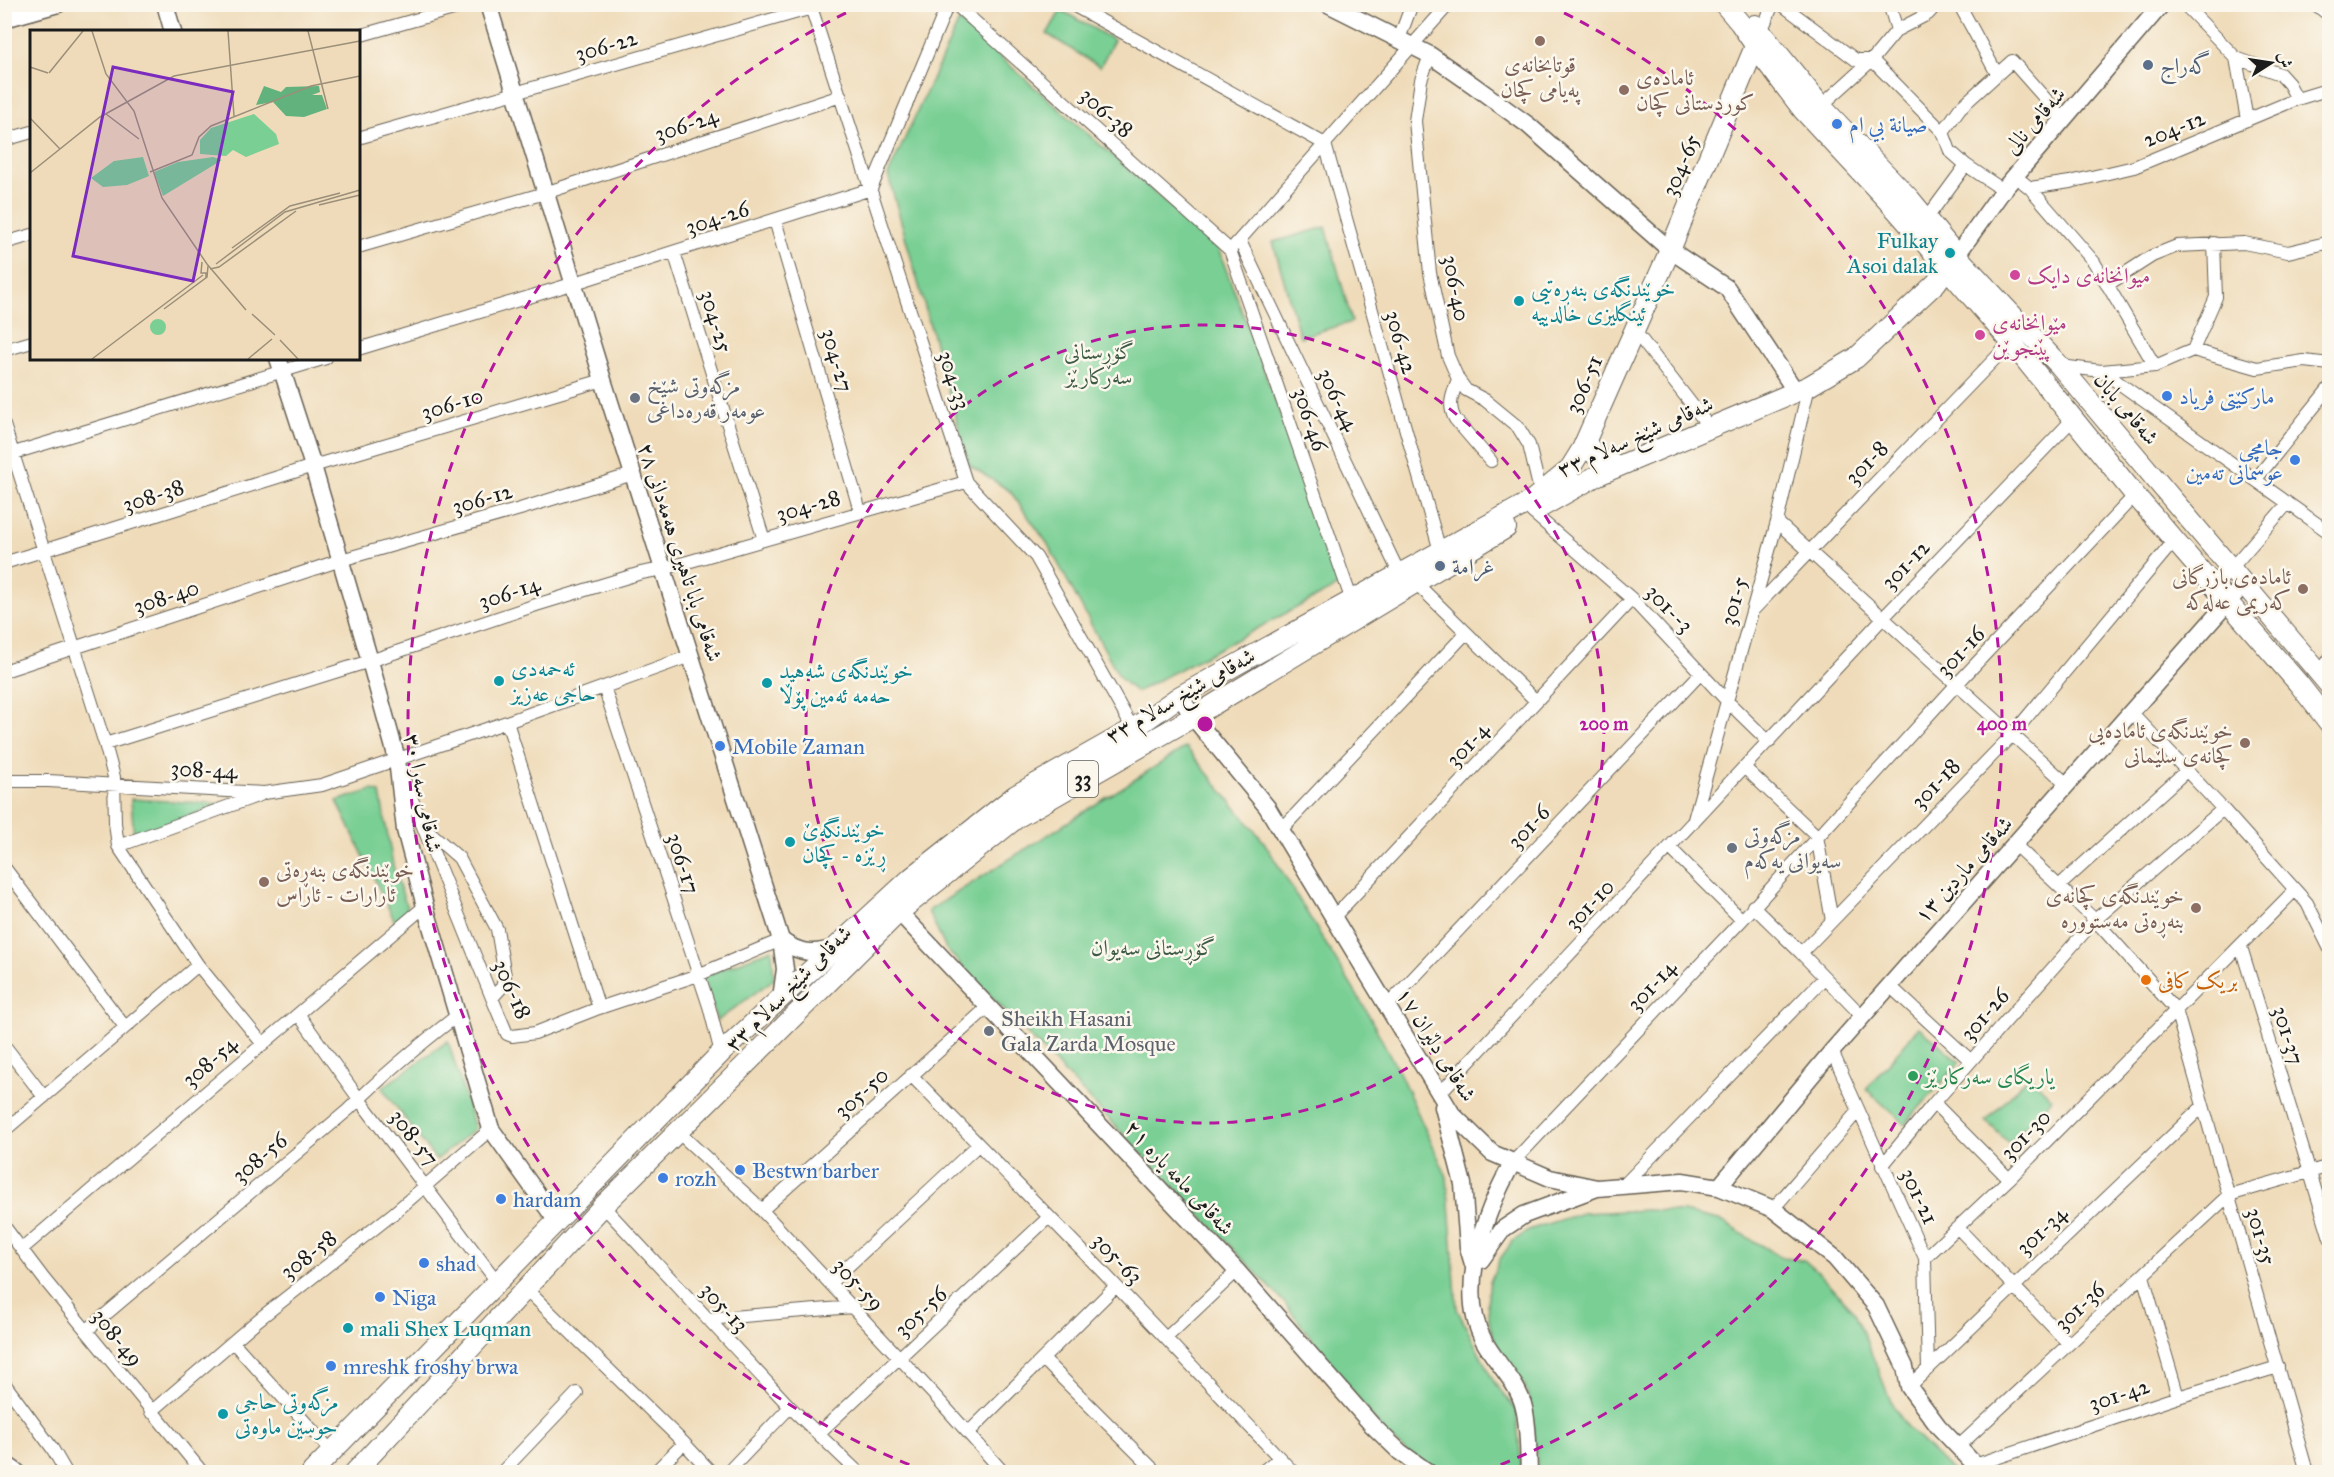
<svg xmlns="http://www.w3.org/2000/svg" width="2334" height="1477" viewBox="0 0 2334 1477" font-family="'IM FELL Great Primer',Amiri,serif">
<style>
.green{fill:#79cf94;stroke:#4a7658;stroke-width:1.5}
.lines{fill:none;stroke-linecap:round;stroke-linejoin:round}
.street-casing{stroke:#665f53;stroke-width:14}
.secondary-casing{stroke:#665f53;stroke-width:19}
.primary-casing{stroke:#665f53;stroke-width:22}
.street{stroke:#fff;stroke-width:12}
.secondary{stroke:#fff;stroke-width:16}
.primary{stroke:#fff;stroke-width:20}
.ring{fill:none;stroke:#b5179e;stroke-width:3;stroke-dasharray:10 8}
.education-dot{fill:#8d6e63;stroke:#fbf7ec;stroke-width:2}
.service-dot{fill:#5c6f8a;stroke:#fbf7ec;stroke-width:2}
.shop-dot{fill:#3f7fe0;stroke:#fbf7ec;stroke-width:2}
.culture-dot{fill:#0f9aa8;stroke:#fbf7ec;stroke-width:2}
.hotel-dot{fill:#d1479c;stroke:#fbf7ec;stroke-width:2}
.worship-dot{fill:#6b7280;stroke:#fbf7ec;stroke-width:2}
.food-dot{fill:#e8710a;stroke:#fbf7ec;stroke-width:2}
.leisure-dot{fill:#2e9e5b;stroke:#fbf7ec;stroke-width:2}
.labels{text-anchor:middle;stroke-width:5;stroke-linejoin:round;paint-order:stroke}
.shield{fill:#fbf7ec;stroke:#5f5e5a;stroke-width:1.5}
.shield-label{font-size:21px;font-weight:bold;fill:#1c1c1c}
.street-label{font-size:22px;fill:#1c1c1c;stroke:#fbf7ec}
.education-label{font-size:22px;fill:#785e54;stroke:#fbf7ec;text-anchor:end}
.service-label{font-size:22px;fill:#4e5e75;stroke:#fbf7ec;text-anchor:start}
.shop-label{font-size:22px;fill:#366cbe;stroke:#fbf7ec;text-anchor:start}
.culture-label{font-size:22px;fill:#0d838f;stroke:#fbf7ec;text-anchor:start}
.hotel-label{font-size:22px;fill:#b23c85;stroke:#fbf7ec;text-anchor:start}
.park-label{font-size:22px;fill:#3d5b46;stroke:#fbf7ec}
.worship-label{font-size:22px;fill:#5b616d;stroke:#fbf7ec;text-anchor:start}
.food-label{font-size:22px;fill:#c56008;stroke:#fbf7ec;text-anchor:start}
.leisure-label{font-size:22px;fill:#27864d;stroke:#fbf7ec;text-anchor:start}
.inset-road{fill:none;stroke:#9b8f7a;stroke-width:1.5}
.view{fill:#7b2cbf;fill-opacity:0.15;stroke:#7b2cbf;stroke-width:3}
.inset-edge{fill:none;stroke:#1c1c1c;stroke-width:3}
.centre{fill:#b5179e;stroke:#fbf7ec;stroke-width:3}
.ring-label{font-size:18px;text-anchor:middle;font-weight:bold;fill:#b5179e;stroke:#fbf7ec;stroke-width:5;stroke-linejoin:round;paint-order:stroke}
</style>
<rect width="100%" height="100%" fill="#fbf7ec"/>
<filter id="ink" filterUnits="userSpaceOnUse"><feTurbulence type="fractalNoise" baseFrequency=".0167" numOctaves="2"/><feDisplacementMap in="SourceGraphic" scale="12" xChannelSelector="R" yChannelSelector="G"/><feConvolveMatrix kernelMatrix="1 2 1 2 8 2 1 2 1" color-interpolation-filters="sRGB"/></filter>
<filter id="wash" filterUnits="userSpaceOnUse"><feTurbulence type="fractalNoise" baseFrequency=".008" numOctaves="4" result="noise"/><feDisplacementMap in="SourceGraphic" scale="24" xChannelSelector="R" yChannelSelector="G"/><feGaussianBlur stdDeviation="1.35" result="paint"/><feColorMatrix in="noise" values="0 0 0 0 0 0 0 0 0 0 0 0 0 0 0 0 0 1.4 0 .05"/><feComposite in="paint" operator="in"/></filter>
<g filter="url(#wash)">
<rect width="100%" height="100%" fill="#efdbb9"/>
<!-- green -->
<path class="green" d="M1061,10L1114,40L1100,67L1047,34Z
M959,21L1218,248L1344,583L1136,692L1120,678L1047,543L1010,491L969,465L888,175Z
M1326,227L1352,322L1300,337L1273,242Z
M1186,747L1264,842L1365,1008L1400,1074L1447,1177L1457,1309L1494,1382L1516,1410L1522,1472H1431L1386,1435L1283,1301L946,949L928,911Z
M372,790L380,793L394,870L410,916L397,926L337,801Z
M131,799L221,804L134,838Z
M772,949L774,979L717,1021L702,977Z
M1919,1027L1960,1062L1905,1124L1866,1089Z
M448,1041L475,1129L436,1160L382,1088Z
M2029,1076L2052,1099L2009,1143L1986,1121Z
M1648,1210L1683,1212L1719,1220L1782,1258L1804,1260L1821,1275L1855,1313L1892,1404L1907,1427L1953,1472H1538L1530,1405L1525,1386L1500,1354L1490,1326L1487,1303L1490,1282L1499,1260L1513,1241L1531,1229L1582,1213Z"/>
</g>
<g filter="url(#ink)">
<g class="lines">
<defs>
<path id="street" d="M810,4L966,482L1036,557L1133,729
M955,4L1230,250L1352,601
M1071,4L1325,144L1440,551
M1781,4L1856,60H1872L1943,132L1950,151L1966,165L2003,190
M1889,4L1897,30
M1959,4L1997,74
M2184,4L2236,58L2280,74L2289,84L2297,99
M2315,4L2330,16
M1761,32L1773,4
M358,36L471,4
M1399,39L1412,4
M1430,55L1421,80L1415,121L1430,273L1448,356L1458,379L1466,390L1485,400L1518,427L1529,445L1541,495
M2236,58L2247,120
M1821,106L1872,60L1897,30L1928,14L1937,4
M1943,132L1960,108L2012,61L2064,120
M358,138L812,8
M4,140L32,132
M2015,176L2030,188L2094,262L2155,366
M2030,188L2070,182L2134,167L2297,99L2330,89
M1927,218L1966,165
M775,220L860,511
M1240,241L1400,575
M4,243L32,235
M1235,245L1449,4
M358,247L545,193L841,96
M674,252L764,540
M2107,285L2152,256L2177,246L2244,243L2288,252L2330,242
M1634,330L1710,428
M358,349L575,283L871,189L948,4
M4,350L32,342
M2193,350L2216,297L2214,243
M2060,366L2102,371L2330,533
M2102,371L2155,366L2193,350L2257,368L2304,361L2330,364
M1458,379C1453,394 1447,404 1455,419L1491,461
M4,425L105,744L114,777L115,823L118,846L198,965L262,1043
M4,456L326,358
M2256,479L2330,387
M1532,512L1632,599L1727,701L1769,742
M1777,522L2068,785
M4,563L313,466L603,380
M1417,584L1536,701
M2215,587L2288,503
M1754,609L2011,342
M4,671L341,560L520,509L633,474
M2319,675L2330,658
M604,687L709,1006L721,1053
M2132,713L2223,809L2307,903L2330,949
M507,722L599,1008
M105,744L370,661L536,605L641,573L663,569L966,482
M1745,768L1817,836L1832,921
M403,777L492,998L507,1034L512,1036L535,1033L599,1008L698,975L781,940
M4,781H48L264,793L322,785L507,722L690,656
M1693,823L1777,522L1809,386
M425,828L459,858L497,929L505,976L502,987L492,998
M1281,830L1466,633
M2015,845L2095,920L2176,1010L2307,1472
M118,846L260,795
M1670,848L1742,920
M4,867L125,1027
M2059,886L2186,771
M1753,906L1801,953
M1333,918L1632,599
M2241,947L2330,1238
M1890,986L1971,1061
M1386,1007L1701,673
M299,1015L359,1099L498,1283
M1863,1017L1801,953L2012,735L2174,541
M4,1045L44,1097
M1832,1051L1925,1258L1928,1369
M911,1075L1098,1267L1293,1472
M1439,1094L1884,617L2074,418
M1934,1103L2009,1179
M4,1131L198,965
M677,1131L754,1202L936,1397L1003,1472
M1513,1162L1742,920L1957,684L2135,495
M1882,1166L1934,1103L2095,920L2223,809
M1625,1184L1824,978
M603,1206L790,1407L858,1472
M1773,1209L1858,1111
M762,1210L989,1006
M4,1226L44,1279L202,1472
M1958,1228L2069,1344
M22,1249L425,906
M1925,1258L2009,1179L2295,890
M2143,1276L2178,1397
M830,1283L978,1145
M526,1289L684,1443L711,1472
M707,1319L853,1307
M86,1331L348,1110C383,1075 419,1045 458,1015
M1166,1338L1237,1271
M233,1342L331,1451
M1043,1359L1156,1472
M4,1383L52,1448L66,1472
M1909,1387L2203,1106
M151,1412L258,1320L394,1213L491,1129
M968,1433L1116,1286
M818,1434L1049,1217
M1958,1447L2229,1195L2330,1166
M1975,1465L2178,1397L2278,1367
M502,1472L577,1393
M655,1472L684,1443
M728,1472L790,1407
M1262,1472L1279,1458"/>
<path id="secondary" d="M165,4L173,32
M488,4L603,380L781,940L785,969L781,998
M1328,4L1430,55L1473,85L1528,125L1670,250L1727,288L1796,392
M4,19L58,4
M1949,266L2003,190L2162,4
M278,358L313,466L370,661L397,759L405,830L425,906L491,1129L556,1220
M1180,696L1193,717L1267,807L1452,1114L1492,1153L1550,1178L1597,1188L1682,1181L1719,1187L1773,1209L1835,1258L1876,1306L1905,1367L1909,1387L1938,1426L1982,1472
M899,912L1237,1271L1372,1425L1400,1452L1428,1472
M781,940C799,954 816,955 836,947
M1443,1107L1463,1184L1468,1247L1473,1264
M1513,1162C1486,1210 1455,1289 1484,1341C1496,1363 1519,1384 1524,1408C1529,1428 1528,1452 1529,1472
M1719,1187L1832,1051L2244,584
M1481,1260L1503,1229L1524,1215L1597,1188
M4,1463L17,1472
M2329,1472H2330"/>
<path id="primary" d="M1724,4L1740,23L1765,60L1803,110L1898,212L2011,342L2135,495L2298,683L2330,724
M1755,25L1821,106L1910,199L1957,256L2060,366L2330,686
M1586,440C1592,457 1602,461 1619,466
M1536,510L1598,475L1809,386L1856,358L1936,283L1946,269
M312,1472L721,1053L911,878L1016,795L1133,729L1180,696L1531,501L1569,470L1582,449L1670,250L1761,32
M355,1472L603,1206L899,912L1018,817L1193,717L1506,528"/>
</defs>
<!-- street casing -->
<use href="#street" class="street-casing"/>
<!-- secondary casing -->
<use href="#secondary" class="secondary-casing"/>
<!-- primary casing -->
<use href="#primary" class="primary-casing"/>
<!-- street -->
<use href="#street" class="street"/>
<!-- secondary -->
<use href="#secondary" class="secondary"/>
<!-- primary -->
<use href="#primary" class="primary"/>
</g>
</g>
<!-- distance rings -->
<g class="ring">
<circle cx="1205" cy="724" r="399"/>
<path d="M926 1471A797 797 0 0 1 862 5M1548 5A797 797 0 0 1 1484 1471"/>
</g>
<!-- markers -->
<g class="education-dot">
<circle cx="1540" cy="41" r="6"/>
<circle cx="1624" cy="90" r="6"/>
<circle cx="2303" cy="589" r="6"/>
<circle cx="2245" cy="743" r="6"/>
<circle cx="264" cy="882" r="6"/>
<circle cx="2196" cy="908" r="6"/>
</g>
<g class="service-dot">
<circle cx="2148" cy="65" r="6"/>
<circle cx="1440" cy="566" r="6"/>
</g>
<g class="shop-dot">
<circle cx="1837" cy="124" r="6"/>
<circle cx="2167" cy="396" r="6"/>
<circle cx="2295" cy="460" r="6"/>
<circle cx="720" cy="746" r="6"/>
<circle cx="740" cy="1170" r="6"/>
<circle cx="663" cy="1178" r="6"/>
<circle cx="501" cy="1199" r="6"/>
<circle cx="424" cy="1263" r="6"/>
<circle cx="380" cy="1297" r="6"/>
<circle cx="331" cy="1366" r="6"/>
</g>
<g class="culture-dot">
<circle cx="1950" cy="253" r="6"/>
<circle cx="1519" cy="301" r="6"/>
<circle cx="499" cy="681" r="6"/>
<circle cx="767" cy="683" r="6"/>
<circle cx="790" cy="842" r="6"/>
<circle cx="348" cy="1328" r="6"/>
<circle cx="223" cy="1414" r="6"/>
</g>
<g class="hotel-dot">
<circle cx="2015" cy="275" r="6"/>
<circle cx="1980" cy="335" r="6"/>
</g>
<g class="worship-dot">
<circle cx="635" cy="398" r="6"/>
<circle cx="1732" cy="848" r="6"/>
<circle cx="989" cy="1031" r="6"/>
</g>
<circle class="food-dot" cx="2146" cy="980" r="6"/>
<circle class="leisure-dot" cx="1913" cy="1076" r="6"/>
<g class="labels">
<!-- shield labels -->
<rect class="shield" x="1068" y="761" width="30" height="36" rx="4.5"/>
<g class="shield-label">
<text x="1083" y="786">33</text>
</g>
<!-- street labels -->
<g class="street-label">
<text transform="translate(606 45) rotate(-16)" y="8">306-22</text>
<text transform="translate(1107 112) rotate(42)" y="8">306-38</text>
<text transform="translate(2034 120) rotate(-49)" y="8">شەقامی نالی</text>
<text transform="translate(686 124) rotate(-18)" y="8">306-24</text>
<text transform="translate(2174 128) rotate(-22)" y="8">204-12</text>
<text transform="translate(1680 165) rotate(-67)" y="8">304-65</text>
<text transform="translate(717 217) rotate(-18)" y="8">304-26</text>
<text transform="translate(1457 288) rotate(79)" y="8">306-40</text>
<text transform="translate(717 321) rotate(73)" y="8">304-25</text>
<text transform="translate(1402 342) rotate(74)" y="8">306-42</text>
<text transform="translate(838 360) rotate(74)" y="8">304-27</text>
<text transform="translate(955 380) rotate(72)" y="8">304-33</text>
<text transform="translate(1583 384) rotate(-66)" y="8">306-51</text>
<text transform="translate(1339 399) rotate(64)" y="8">306-44</text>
<text transform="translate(452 403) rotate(-17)" y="8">306-10</text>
<text transform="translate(2127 408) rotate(50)" y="8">شەقامی بابان</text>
<text transform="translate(1311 419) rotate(71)" y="8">306-46</text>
<text transform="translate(1635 436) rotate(-24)" y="8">شەقامی شێخ سەلام ٣٣</text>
<text transform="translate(1866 462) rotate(-46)" y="8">301-8</text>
<text transform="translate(153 495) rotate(-18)" y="8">308-38</text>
<text transform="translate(482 498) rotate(-16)" y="8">306-12</text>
<text transform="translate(808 505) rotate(-16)" y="8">304-28</text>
<text transform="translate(681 552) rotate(72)" y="8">شەقامی بابا تاهیری هەمەدانی ٢٨</text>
<text transform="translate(1905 564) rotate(-46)" y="8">301-12</text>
<text transform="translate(509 592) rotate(-18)" y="8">306-14</text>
<text transform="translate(166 596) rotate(-18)" y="8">308-40</text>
<text transform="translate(1733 601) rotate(-74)" y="8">301-5</text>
<text transform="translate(1670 608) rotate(46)" y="8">301--3</text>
<text transform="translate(1960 651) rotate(-47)" y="8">301-16</text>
<text transform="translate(1180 695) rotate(-30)" y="8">شەقامی شێخ سەلام ٣٣</text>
<text transform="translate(1467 744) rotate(-47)" y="8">301-4</text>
<text transform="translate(204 769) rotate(3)" y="8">308-44</text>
<text transform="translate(1935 783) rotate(-46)" y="8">301-18</text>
<text transform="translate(424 793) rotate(79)" y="8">شەقامی سەرا ٣٠</text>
<text transform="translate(1528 826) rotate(-47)" y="8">301-6</text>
<text transform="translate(684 863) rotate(72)" y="8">306-17</text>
<text transform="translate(1963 869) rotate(-48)" y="8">شەقامی ماردین ١٣</text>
<text transform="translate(1589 904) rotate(-47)" y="8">301-10</text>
<text transform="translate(1651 985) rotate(-47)" y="8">301-14</text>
<text transform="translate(788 988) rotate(-45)" y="8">شەقامی شێخ سەلام ٣٣</text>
<text transform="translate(513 989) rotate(66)" y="8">306-18</text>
<text transform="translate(1984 1014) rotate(-49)" y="8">301-26</text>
<text transform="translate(2289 1035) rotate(73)" y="8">301-37</text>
<text transform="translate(1437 1044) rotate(58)" y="8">شەقامی دلێران ١٧</text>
<text transform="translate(209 1061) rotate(-41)" y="8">308-54</text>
<text transform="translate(861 1092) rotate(-42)" y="8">305-50</text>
<text transform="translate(2025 1134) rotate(-45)" y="8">301-30</text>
<text transform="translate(415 1137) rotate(52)" y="8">308-57</text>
<text transform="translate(259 1157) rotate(-40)" y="8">308-56</text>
<text transform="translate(1180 1177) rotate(47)" y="8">شەقامی مامە یارە ٢١</text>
<text transform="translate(1920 1196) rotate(65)" y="8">301-21</text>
<text transform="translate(2041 1230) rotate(-43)" y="8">301-34</text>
<text transform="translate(2262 1236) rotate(74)" y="8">301-35</text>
<text transform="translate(308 1254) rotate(-38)" y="8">308-58</text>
<text transform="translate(1118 1258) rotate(46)" y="8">305-63</text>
<text transform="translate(859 1284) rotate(47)" y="8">305-59</text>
<text transform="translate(2079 1306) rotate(-43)" y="8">301-36</text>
<text transform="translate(725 1307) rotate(47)" y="8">305-13</text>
<text transform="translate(920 1311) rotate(-43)" y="8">305-56</text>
<text transform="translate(118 1337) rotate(51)" y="8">308-49</text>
<text transform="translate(2119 1394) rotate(-18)" y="8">301-42</text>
</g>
<!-- education labels -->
<g class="education-label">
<text x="1540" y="72" text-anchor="middle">قوتابخانەی<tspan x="1540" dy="25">پەیامی کچان</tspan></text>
<text x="1636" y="85" text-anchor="start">ئامادەی<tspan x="1636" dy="25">کوردستانی کچان</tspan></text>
<text x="2291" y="584">ئامادەی بازرگانی<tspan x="2291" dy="25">کەریمی عەلەکە</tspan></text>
<text x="2233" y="738">خوێندنگەی ئامادەیی<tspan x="2233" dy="25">کچانەی سلێمانی</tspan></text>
<text x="276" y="877" text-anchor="start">خوێندنگەی بنەڕەتی<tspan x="276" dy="25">ئارارات - ئاراس</tspan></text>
<text x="2184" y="903">خوێندنگەی کچانەی<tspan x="2184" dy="25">بنەڕەتی مەستوورە</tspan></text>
</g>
<!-- service labels -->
<g class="service-label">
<text x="2160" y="73">گەراج</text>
<text x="1452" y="574">غرامة</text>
</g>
<!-- shop labels -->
<g class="shop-label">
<text x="1849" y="132">صيانة بي ام</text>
<text x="2179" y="404">مارکێتی فریاد</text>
<text x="2283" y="455" text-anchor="end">جامچی<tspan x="2283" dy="25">عوسمانی تەمین</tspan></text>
<text x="732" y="754">Mobile Zaman</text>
<text x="752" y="1178">Bestwn barber</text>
<text x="675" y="1186">rozh</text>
<text x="513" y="1207">hardam</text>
<text x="436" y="1271">shad</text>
<text x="392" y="1305">Niga</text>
<text x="343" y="1374">mreshk froshy brwa</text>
</g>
<!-- culture labels -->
<g class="culture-label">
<text x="1938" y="248" text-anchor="end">Fulkay<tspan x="1938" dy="25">Asoi dalak</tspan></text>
<text x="1531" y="296">خوێندنگەی بنەڕەتیی<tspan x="1531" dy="25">ئینگلیزی خالدییە</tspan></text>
<text x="511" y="676">ئەحمەدی<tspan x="511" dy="25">حاجی عەزیز</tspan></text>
<text x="779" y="678">خوێندنگەی شەهید<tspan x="779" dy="25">حەمە ئەمین پۆڵا</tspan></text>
<text x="802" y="837">خوێندنگەێ<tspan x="802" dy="25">ڕێزە - کچان</tspan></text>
<text x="360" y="1336">mali Shex Luqman</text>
<text x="235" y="1409">مزگەوتی حاجی<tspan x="235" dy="25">حوسێن ماوەتی</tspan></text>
</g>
<!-- hotel labels -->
<g class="hotel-label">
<text x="2027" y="283">میوانخانەی دایک</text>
<text x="1992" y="330">مێوانخانەی<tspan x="1992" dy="25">پێنجوێن</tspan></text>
</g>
<!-- park labels -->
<g class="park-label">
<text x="1099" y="359">گۆڕستانی<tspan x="1099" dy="25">سەرکارێز</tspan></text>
<text x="1153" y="955">گۆڕستانی سەیوان</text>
</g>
<!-- worship labels -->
<g class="worship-label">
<text x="647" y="393">مزگەوتی شێخ<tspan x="647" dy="25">عومەر قەرەداغی</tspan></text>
<text x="1744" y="843">مزگەوتی<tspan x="1744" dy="25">سەیوانی یەکەم</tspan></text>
<text x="1001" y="1026">Sheikh Hasani<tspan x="1001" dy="25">Gala Zarda Mosque</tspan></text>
</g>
<!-- food labels -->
<g class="food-label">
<text x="2158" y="988">بریک کافی</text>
</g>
<!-- leisure labels -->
<g class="leisure-label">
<text x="1925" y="1084">یاریگای سەرکارێز</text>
</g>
</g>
<!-- overview -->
<g transform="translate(30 30)">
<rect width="330" height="330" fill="#efdbb9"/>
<path d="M224,84L246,104L249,114L216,127L203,120L196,126L170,124V110L181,98ZM113,127L119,146L97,155L73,157L61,148L84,131ZM183,127L192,130L133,166L124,142L148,132ZM120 297a8 8 0 1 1 16 0a8 8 0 1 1-16 0Z" fill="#79cf94"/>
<path d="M234,56L251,62L256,57L289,56L290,62L282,65H292L297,79L274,87L256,86L243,72L226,75Z" fill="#62b27e"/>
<path class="inset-road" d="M62,1L76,44L104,81L132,168L177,234L216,280M198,1L204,86M278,1L298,79M0,37L18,43M19,43L53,1M76,84L109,109M0,88L30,119M120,142L162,125L169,107L181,96L281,56L330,46M0,143L70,87L144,46L330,11M289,175L330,165M202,218L260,176L310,163M172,232L171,243H176V248M186,234L255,182L330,160M180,239L189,237L266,181M134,279L177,247L178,236M222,284L245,305M250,310L268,329M62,329L173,245M218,329L242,309"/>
<path class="view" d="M83,37L203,62L163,251L43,226Z"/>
<rect width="330" height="330" class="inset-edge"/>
</g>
<circle cx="1205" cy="724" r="9" class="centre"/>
<g class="ring-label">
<text x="1604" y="730">200 m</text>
<text x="2002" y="730">400 m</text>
</g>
<!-- margin -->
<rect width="2334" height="1477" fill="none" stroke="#fbf7ec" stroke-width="24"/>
<!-- north arrow -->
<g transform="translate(2271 63) rotate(78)" stroke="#fbf7ec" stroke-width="4.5" paint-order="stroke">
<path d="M0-4.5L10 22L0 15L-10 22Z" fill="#1c1c1c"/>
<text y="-9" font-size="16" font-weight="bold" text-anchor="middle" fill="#1c1c1c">ش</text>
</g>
</svg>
